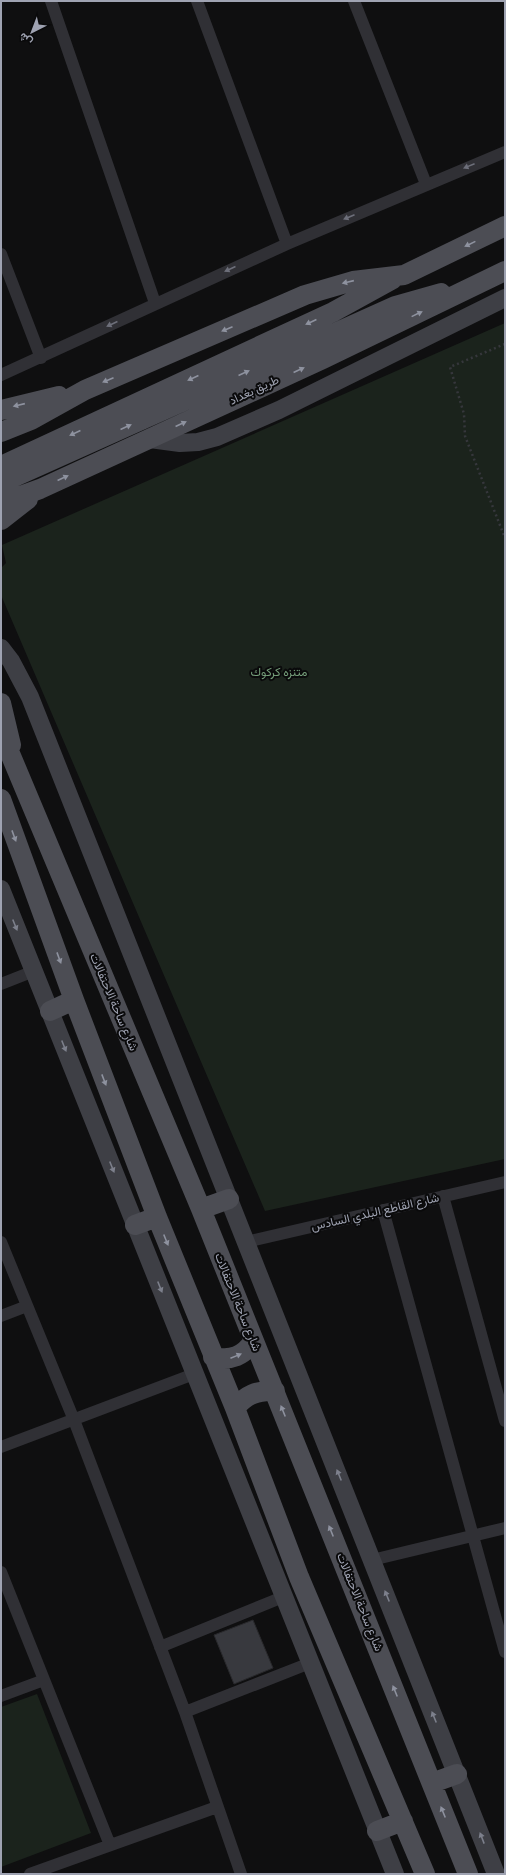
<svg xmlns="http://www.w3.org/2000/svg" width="506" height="1875" viewBox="0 0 506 1875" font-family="'Titillium Web',Vazirmatn,sans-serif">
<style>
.green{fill:#1b231c}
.building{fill:#38393e;stroke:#29292c}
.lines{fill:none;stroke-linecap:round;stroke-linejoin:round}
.path{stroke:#36373c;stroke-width:2.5;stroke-dasharray:2 3;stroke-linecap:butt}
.minor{stroke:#303035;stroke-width:12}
.secondary{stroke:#3e3f45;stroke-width:18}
.primary{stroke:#4c4d54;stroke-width:20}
.oneway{fill:#6d6f7a}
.oneway2{fill:#8e929f}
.oneway3{fill:#7d808c}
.labels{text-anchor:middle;stroke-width:4;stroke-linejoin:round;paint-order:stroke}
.street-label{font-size:12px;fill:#9fa3b2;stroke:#0a0a0b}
.park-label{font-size:12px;fill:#759e7a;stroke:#0a0a0b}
</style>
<rect width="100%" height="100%" fill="#0f0f10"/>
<!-- green -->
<path class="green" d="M505,323V1159L265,1211L1,595V568L6,563L2,545Z
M37,1694L91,1833L1,1867V1707Z"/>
<!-- building -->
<path class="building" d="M253,1620L273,1668L234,1684L214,1635Z"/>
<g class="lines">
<!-- path -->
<path class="path" d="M505,344L450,367L464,414L465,436L505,538"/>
<!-- minor -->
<path class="minor" d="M51,1L155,303
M197,1L287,244
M354,1L426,184
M1,254L41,358
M1,375L287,244L505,152
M1,984L34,971
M443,1196L505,1421
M383,1210L505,1652
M1,1242L74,1420L185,1712L241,1874
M246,1242L505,1182
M1,1316L27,1306
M1,1447L194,1374
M372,1560L505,1528
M1,1572L110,1845
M160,1647L283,1597
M1,1696L44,1680
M185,1712L310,1663
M30,1874L217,1807"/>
<!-- secondary -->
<path class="secondary" d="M150,439L180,443L198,442L217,437L279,410L505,298
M1,648L11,661L30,697L496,1874
M1,889L395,1874"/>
<!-- primary -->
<path class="primary" d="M1,410L59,396
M1,432L31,420L85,390L305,295L353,281L404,275L505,226
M1,466L333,312L393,279
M1,483L395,306L441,293
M1,503L40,489L323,359L505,271
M1,520L28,499
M1,703L11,745
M1,732L201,1209L468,1874
M1,799L74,1000L157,1217L235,1408L299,1577L425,1874
M50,1011L74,1000
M201,1209L229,1199
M135,1225L157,1217
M213,1357C232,1361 243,1356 254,1341
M235,1408C246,1395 257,1390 275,1391
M432,1783L457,1774
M377,1831L403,1821"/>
</g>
<!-- one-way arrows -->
<defs><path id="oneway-solid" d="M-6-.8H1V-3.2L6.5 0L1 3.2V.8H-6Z"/></defs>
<g class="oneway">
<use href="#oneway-solid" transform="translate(469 166) rotate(158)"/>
<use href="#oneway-solid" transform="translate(349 217) rotate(157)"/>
<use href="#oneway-solid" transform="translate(230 269) rotate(156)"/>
<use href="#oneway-solid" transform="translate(112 324) rotate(155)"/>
</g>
<g class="oneway2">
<use href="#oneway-solid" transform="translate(470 244) rotate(154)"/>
<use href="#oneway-solid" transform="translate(348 282) rotate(167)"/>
<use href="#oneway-solid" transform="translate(417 314) rotate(-26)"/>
<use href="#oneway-solid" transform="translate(311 322) rotate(155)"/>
<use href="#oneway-solid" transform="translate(227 329) rotate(157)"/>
<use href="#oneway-solid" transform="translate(299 370) rotate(-25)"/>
<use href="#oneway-solid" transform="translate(244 373) rotate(-24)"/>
<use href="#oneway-solid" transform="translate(193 378) rotate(155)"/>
<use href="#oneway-solid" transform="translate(108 380) rotate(157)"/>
<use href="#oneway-solid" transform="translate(19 405) rotate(167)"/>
<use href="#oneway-solid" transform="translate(181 424) rotate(-25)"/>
<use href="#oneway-solid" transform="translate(126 427) rotate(-24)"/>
<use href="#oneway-solid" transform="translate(75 433) rotate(155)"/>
<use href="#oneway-solid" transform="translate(63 478) rotate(-25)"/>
<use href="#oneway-solid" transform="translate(14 836) rotate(70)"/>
<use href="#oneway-solid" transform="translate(59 958) rotate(70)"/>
<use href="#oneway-solid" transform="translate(104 1080) rotate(69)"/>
<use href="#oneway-solid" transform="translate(166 1240) rotate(68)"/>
<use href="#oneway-solid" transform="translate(236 1356) rotate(-22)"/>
<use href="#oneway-solid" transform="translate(283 1411) rotate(-112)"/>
<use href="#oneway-solid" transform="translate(331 1531) rotate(-112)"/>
<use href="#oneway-solid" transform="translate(395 1691) rotate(-112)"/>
<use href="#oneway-solid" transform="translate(443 1812) rotate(-112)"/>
</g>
<g class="oneway3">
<use href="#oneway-solid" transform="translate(15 925) rotate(68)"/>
<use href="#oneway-solid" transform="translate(64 1046) rotate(68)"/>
<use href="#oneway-solid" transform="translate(112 1167) rotate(68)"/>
<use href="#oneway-solid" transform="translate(160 1287) rotate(68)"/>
<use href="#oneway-solid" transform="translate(339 1475) rotate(-112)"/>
<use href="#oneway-solid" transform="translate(387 1596) rotate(-112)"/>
<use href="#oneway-solid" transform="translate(434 1717) rotate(-112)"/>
<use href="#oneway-solid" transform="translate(482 1838) rotate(-111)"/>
</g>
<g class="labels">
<!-- street labels -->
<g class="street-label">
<text transform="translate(254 390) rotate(-25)" y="4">طريق بغداد</text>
<text transform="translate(114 1002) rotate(67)" y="4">شارع ساحة الاحتفالات</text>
<text transform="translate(375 1212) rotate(-13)" y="4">شارع القاطع البلدي السادس</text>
<text transform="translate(238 1302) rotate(68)" y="4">شارع ساحة الاحتفالات</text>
<text transform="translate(360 1602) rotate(68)" y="4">شارع ساحة الاحتفالات</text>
</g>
<!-- park labels -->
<g class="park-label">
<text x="279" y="676">متنزه كركوك</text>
</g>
</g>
<!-- border -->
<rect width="506" height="1875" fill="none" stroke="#9fa3b2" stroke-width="4"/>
<!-- north arrow -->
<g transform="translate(32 32) rotate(222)" stroke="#0a0a0b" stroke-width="3" paint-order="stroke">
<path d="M0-3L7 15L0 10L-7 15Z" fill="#9fa3b2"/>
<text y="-6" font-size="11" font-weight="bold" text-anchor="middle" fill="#9fa3b2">ش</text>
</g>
</svg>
